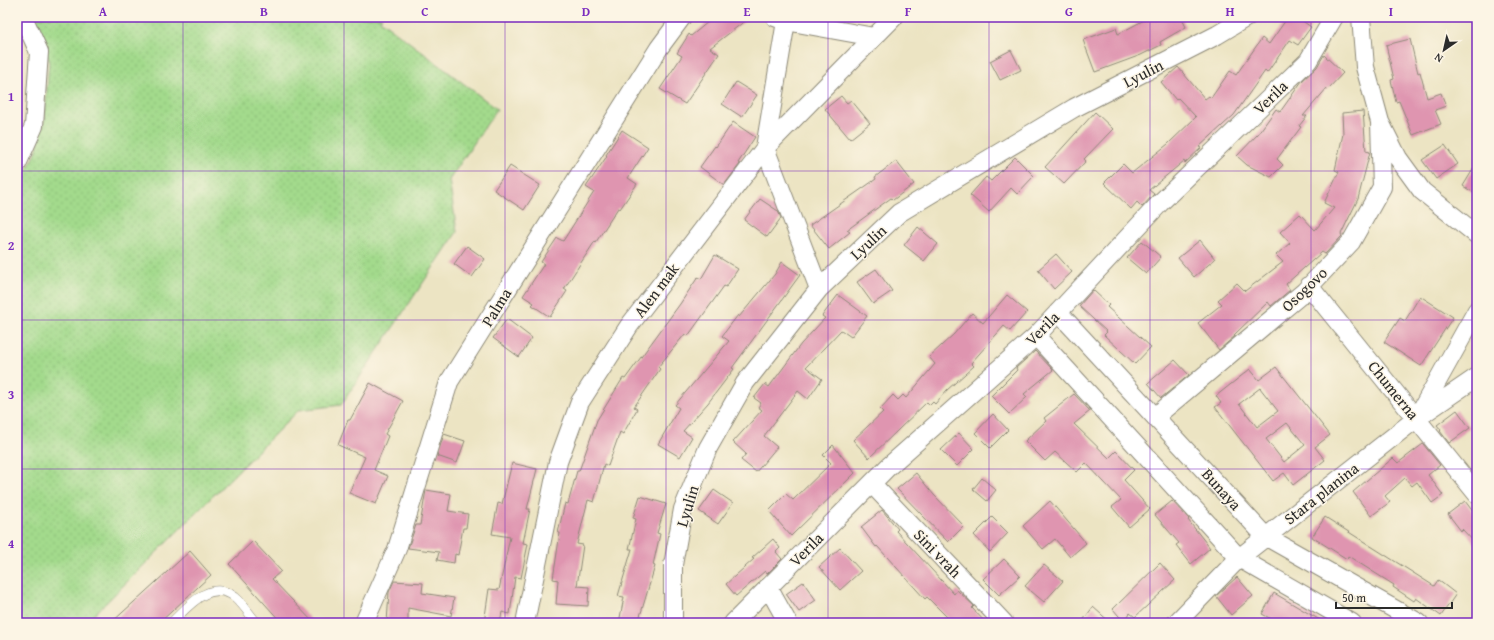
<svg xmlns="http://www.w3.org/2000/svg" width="1494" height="640" viewBox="0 0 1494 640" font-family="'Gentium Book Plus',serif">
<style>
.grass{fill:url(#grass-dots);stroke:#67825c}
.building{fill:#df95b0;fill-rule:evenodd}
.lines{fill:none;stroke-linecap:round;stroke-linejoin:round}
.lane-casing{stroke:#8c8877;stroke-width:10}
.street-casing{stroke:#8c8877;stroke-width:20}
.lane{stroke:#fff;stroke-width:9}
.street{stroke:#fff;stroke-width:18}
.grid{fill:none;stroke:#7b2cbf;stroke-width:1;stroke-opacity:0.55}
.labels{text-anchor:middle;stroke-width:3;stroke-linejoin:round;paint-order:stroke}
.street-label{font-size:16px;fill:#2b2b2b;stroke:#fcf5e5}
.neatline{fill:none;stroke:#7b2cbf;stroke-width:1.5}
.grid-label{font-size:13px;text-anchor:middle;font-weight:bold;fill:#7b2cbf}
</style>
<defs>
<pattern id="grass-dots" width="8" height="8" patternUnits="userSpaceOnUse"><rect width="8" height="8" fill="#a3da8c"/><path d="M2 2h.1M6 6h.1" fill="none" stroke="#8cbb79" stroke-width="1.8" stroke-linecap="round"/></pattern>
</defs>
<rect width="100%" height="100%" fill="#fcf5e5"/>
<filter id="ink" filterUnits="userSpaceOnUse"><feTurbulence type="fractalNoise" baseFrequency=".025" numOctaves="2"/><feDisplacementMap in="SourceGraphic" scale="8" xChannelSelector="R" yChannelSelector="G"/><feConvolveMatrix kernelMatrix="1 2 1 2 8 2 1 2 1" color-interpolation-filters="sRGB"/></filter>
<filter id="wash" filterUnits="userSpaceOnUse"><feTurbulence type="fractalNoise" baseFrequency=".012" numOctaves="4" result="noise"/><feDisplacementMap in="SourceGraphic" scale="16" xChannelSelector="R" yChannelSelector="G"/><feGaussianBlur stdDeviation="0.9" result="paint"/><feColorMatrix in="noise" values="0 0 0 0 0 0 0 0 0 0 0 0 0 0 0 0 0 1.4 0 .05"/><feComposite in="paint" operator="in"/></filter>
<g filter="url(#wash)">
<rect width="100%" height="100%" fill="#ece4c3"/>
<!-- grass -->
<path class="grass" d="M31,17H382L380,20L497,109L449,180L457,232L341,405L299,410L86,623H17V184L35,156L45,118L49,60Z"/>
<g id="blocks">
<!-- building -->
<path class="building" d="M714,17H750L710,48L719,54L685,104L660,89L682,56L677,53L689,34L691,36Z
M1150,17H1181L1186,27L1160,42L1161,45L1141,55L1095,72L1083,40L1116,28L1118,34Z
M1288,17H1297L1311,27L1298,45L1290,40L1267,73L1265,71L1234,115L1199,147L1201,148L1185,163L1184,161L1149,190L1154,194L1142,207L1137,202L1131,209L1104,183L1123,164L1132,173L1168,144L1196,117L1178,98L1176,100L1161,82L1178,67L1205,99L1209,96L1211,98L1230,71L1236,75L1262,38L1269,44Z
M1410,39L1418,73L1420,72L1427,98L1441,93L1446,106L1435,110L1441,124L1413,135L1399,101L1396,102L1391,80L1394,79L1386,45Z
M1011,50L1021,70L1000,80L990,61Z
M1324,55L1343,73L1328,89L1327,88L1303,116H1307L1299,126L1301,127L1277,159L1283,165L1271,177L1247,165L1237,156L1258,134L1276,109L1280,112L1302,81L1317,67Z
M736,82L757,95L742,117L722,104Z
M841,96L847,103L851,100L870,123L850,139L825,109Z
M1363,111L1366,151L1370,152L1358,199L1341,234L1342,236L1325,254L1322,252L1286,284L1290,290L1271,306L1268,302L1234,335L1235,336L1219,350L1198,323L1222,304L1218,300L1237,283L1245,291L1283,262L1276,255L1290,243L1280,232L1300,214L1315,230L1334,208L1324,203L1339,172L1335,170L1343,134L1342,113Z
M1095,112L1113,129L1084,159L1086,161L1064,184L1045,167Z
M733,122L755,137L738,163L740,164L724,185L700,167L715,146L716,147Z
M622,130L648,147L628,178L637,184L620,209L618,208L596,242L595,241L564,289L567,291L550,317L532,305L534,303L523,296L544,264L541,262L557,238L563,241L594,192L586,187L607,156L606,155Z
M1445,145L1458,164L1436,179L1422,160Z
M1015,157L1034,176L1017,194L1011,188L989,212L970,195L986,177L991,181Z
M896,161L914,184L893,200L891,198L847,230L850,232L829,249L810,225L876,179L875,177Z
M1477,163V195L1463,186Z
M510,166L540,185L524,210L494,190Z
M760,199L778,211L781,218L767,237L744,220Z
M918,227L938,244L924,261L904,245Z
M1200,240L1215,259L1194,277L1178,258Z
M1142,241L1161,257L1146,274L1127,258Z
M467,246L485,259L472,277L454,264Z
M1056,254L1072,272L1054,289L1038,270Z
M715,255L738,269L726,287L724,286L688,336L685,334L658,367L660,369L634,407L637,409L623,434L620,432L608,466L604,464L594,502L588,500L577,544L583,545L577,586L589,587L588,606L556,604L558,580L553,579L560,533H558L565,503L568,504L577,471H579L597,420L623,378L625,379L680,304L698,277L701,279Z
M782,262L800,275L732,368L734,369L708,403L683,431L692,437L680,457L658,444L679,408L675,405L729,341L722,336L738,315L739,317L775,274Z
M876,269L892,291L873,304L857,282Z
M1093,290L1109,305L1107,307L1151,347L1135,364L1104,335L1107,332L1079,306Z
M838,295L867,316L851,337L841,330L806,367L822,379L808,399L798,391L764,436L777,447L756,472L741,460L746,454L733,442L762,410L758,407L761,403L754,398L765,384L769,387L801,344L825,318L822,316Z
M1007,295L1027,312L1010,331L1004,326L971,363L974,366L947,390L935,404L933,402L930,405L927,402L869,458L853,440L883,412L880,409L893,395L898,400L903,395L906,398L935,364L929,357L954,334L972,313L983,323Z
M1420,296L1453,317L1421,366L1384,342L1400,318L1405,321Z
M507,319L532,338L519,357L493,338Z
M1035,351L1053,370L1024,394L1027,397L1009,414L991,396L1017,370L1016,368Z
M1175,360L1189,375L1161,398L1148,383Z
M1276,367L1330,435L1315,447L1325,460L1293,485L1284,473L1273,481L1215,407L1221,403L1216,396L1250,369L1259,380ZM1260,388L1278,411L1257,427L1239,404ZM1287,423L1305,445L1284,462L1266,439Z
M370,383L403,401L385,434L388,436L374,470L388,476L376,504L349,493L365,457L338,445L348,420H350Z
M1074,394L1090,411L1074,424L1109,458L1116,451L1134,470L1124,480L1150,509L1129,527L1112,507L1121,500L1086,463L1077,472L1055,452L1045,461L1025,441L1046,421L1044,418Z
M1457,410L1470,428L1449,443L1440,431L1441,430L1437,425Z
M993,414L1008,430L990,448L975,433Z
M959,433L974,449L957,466L941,450Z
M444,434L465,441L457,463L437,456Z
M1423,444L1440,465L1428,475L1443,495L1432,503L1417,482L1412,486L1405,478L1385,496L1390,502L1371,516L1353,492L1393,458L1398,463Z
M833,445L855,473L791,536L769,511L786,494L793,500L831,463L823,455Z
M512,463L537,469L527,509H530L523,543L528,544L521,578L515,577L510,614L502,612L500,623H484L489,589L499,590L510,537L492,534L498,503L502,504Z
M916,473L934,495L964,526L948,542L897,489Z
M982,478L996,490L987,501L973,489Z
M426,490L451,494L448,511L468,514L466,528H463L458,555L455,554L454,563L437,560L439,552L408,548L416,525H420Z
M714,490L733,503L718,524L699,511Z
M640,496L666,504L657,533L660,534L653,565L655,566L638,623H619L624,597L618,596L632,549H629L636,519L633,518Z
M1050,501L1086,543L1070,557L1055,539L1043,549L1023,526Z
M1172,501L1189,519L1188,520L1210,548L1191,564L1176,545L1179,543L1155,515Z
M1465,501L1477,517V545L1462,529L1461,531L1448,514Z
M882,510L898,529L896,531L954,594L957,590L974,606L972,608L986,623H953L927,597L925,599L877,546L876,547L861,527Z
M992,517L1008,533L990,552L974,535Z
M1325,517L1434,586L1438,580L1456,594L1441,616L1416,598L1414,601L1393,587L1394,585L1348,556L1347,559L1312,537Z
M773,539L780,548L776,552L782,559L767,574L765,571L736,596L726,584L754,559L752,558Z
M253,541L281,571L272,579L314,623H282L229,564Z
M840,548L861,571L840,590L819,567Z
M190,551L211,575L159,623H111Z
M1004,559L1020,576L999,595L983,579Z
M1160,563L1175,580L1135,617L1130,613L1124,622L1113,609Z
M1044,565L1063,581L1044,602L1025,586Z
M1237,577L1253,596L1231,615L1216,596Z
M394,581L423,583L422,593L454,598L451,616L408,608V623H387L389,592Z
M803,582L816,600L799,612L786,594Z
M1274,593L1325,623H1279L1262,614Z
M1093,607L1111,623H1081Z"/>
</g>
</g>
<g filter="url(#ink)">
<use href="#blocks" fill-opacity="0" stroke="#8c8877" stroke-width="1"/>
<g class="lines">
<defs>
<path id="lane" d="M171,623C188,607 210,578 235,597C243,604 250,615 257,623"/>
<path id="street" d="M775,17L786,21L874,37
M1361,17L1365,67L1380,122L1398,158L1422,191L1477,235
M786,21L765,148L819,289
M17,164L34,126L39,52L23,17
M1309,286L1477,494
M1058,312L1265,536L1419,623
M1036,336L1239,558L1352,623
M1419,414L1477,310
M1156,416L1304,292L1351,242L1382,187L1380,122
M872,484L1004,623
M768,587L788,623
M364,623L397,549L449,382L659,48L682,17
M525,623L558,462L580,402L629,326L765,148L894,17
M673,623V565L683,509L708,448L745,383L819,289L899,213L1074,108L1217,35L1247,17
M733,623L888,467L1036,336L1160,203L1308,61L1334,17
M1176,623L1239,558L1417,418L1477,377"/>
</defs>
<!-- lane casing -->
<use href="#lane" class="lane-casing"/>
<!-- street casing -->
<use href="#street" class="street-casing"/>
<!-- lane -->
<use href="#lane" class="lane"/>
<!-- street -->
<use href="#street" class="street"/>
</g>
</g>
<!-- grid -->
<path class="grid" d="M183,17V623M344,17V623M505,17V623M666,17V623M828,17V623M989,17V623M1150,17V623M1311,17V623M17,171H1477M17,320H1477M17,469H1477"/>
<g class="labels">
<!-- street labels -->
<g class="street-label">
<text transform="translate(1143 73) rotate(-27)" y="6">Lyulin</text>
<text transform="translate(1270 97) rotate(-44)" y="6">Verila</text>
<text transform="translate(868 242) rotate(-43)" y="6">Lyulin</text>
<text transform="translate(1304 289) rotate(-44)" y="6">Osogovo</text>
<text transform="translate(656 290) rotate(-53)" y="6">Alen mak</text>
<text transform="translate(496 307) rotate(-58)" y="6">Palma</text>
<text transform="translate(1042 328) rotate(-45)" y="6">Verila</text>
<text transform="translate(1394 390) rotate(51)" y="6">Chumerna</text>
<text transform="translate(1222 489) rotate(48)" y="6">Bunaya</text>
<text transform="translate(1321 493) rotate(-38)" y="6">Stara planina</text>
<text transform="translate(687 506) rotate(-73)" y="6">Lyulin</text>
<text transform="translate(806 549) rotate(-45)" y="6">Verila</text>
<text transform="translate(938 553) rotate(46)" y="6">Sini vrah</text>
</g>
</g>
<!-- margin -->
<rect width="1494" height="640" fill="none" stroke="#fcf5e5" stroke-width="44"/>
<!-- north arrow -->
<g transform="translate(1444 50) rotate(214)" stroke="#fcf5e5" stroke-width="3" paint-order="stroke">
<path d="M0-3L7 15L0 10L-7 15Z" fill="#2b2b2b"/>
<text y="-6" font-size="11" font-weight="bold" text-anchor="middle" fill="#2b2b2b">N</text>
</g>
<!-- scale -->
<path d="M1336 602v6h116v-6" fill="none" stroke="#2b2b2b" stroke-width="2"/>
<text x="1342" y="602" font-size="12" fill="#2b2b2b" stroke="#fcf5e5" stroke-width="3" paint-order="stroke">50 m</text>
<rect x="22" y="22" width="1450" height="596" class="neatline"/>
<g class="grid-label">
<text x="103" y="16">A</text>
<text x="264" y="16">B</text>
<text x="425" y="16">C</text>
<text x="586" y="16">D</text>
<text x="747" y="16">E</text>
<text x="908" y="16">F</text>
<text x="1069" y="16">G</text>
<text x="1230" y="16">H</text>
<text x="1391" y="16">I</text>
<text x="11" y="101">1</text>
<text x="11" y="250">2</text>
<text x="11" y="399">3</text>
<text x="11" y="548">4</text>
</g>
</svg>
